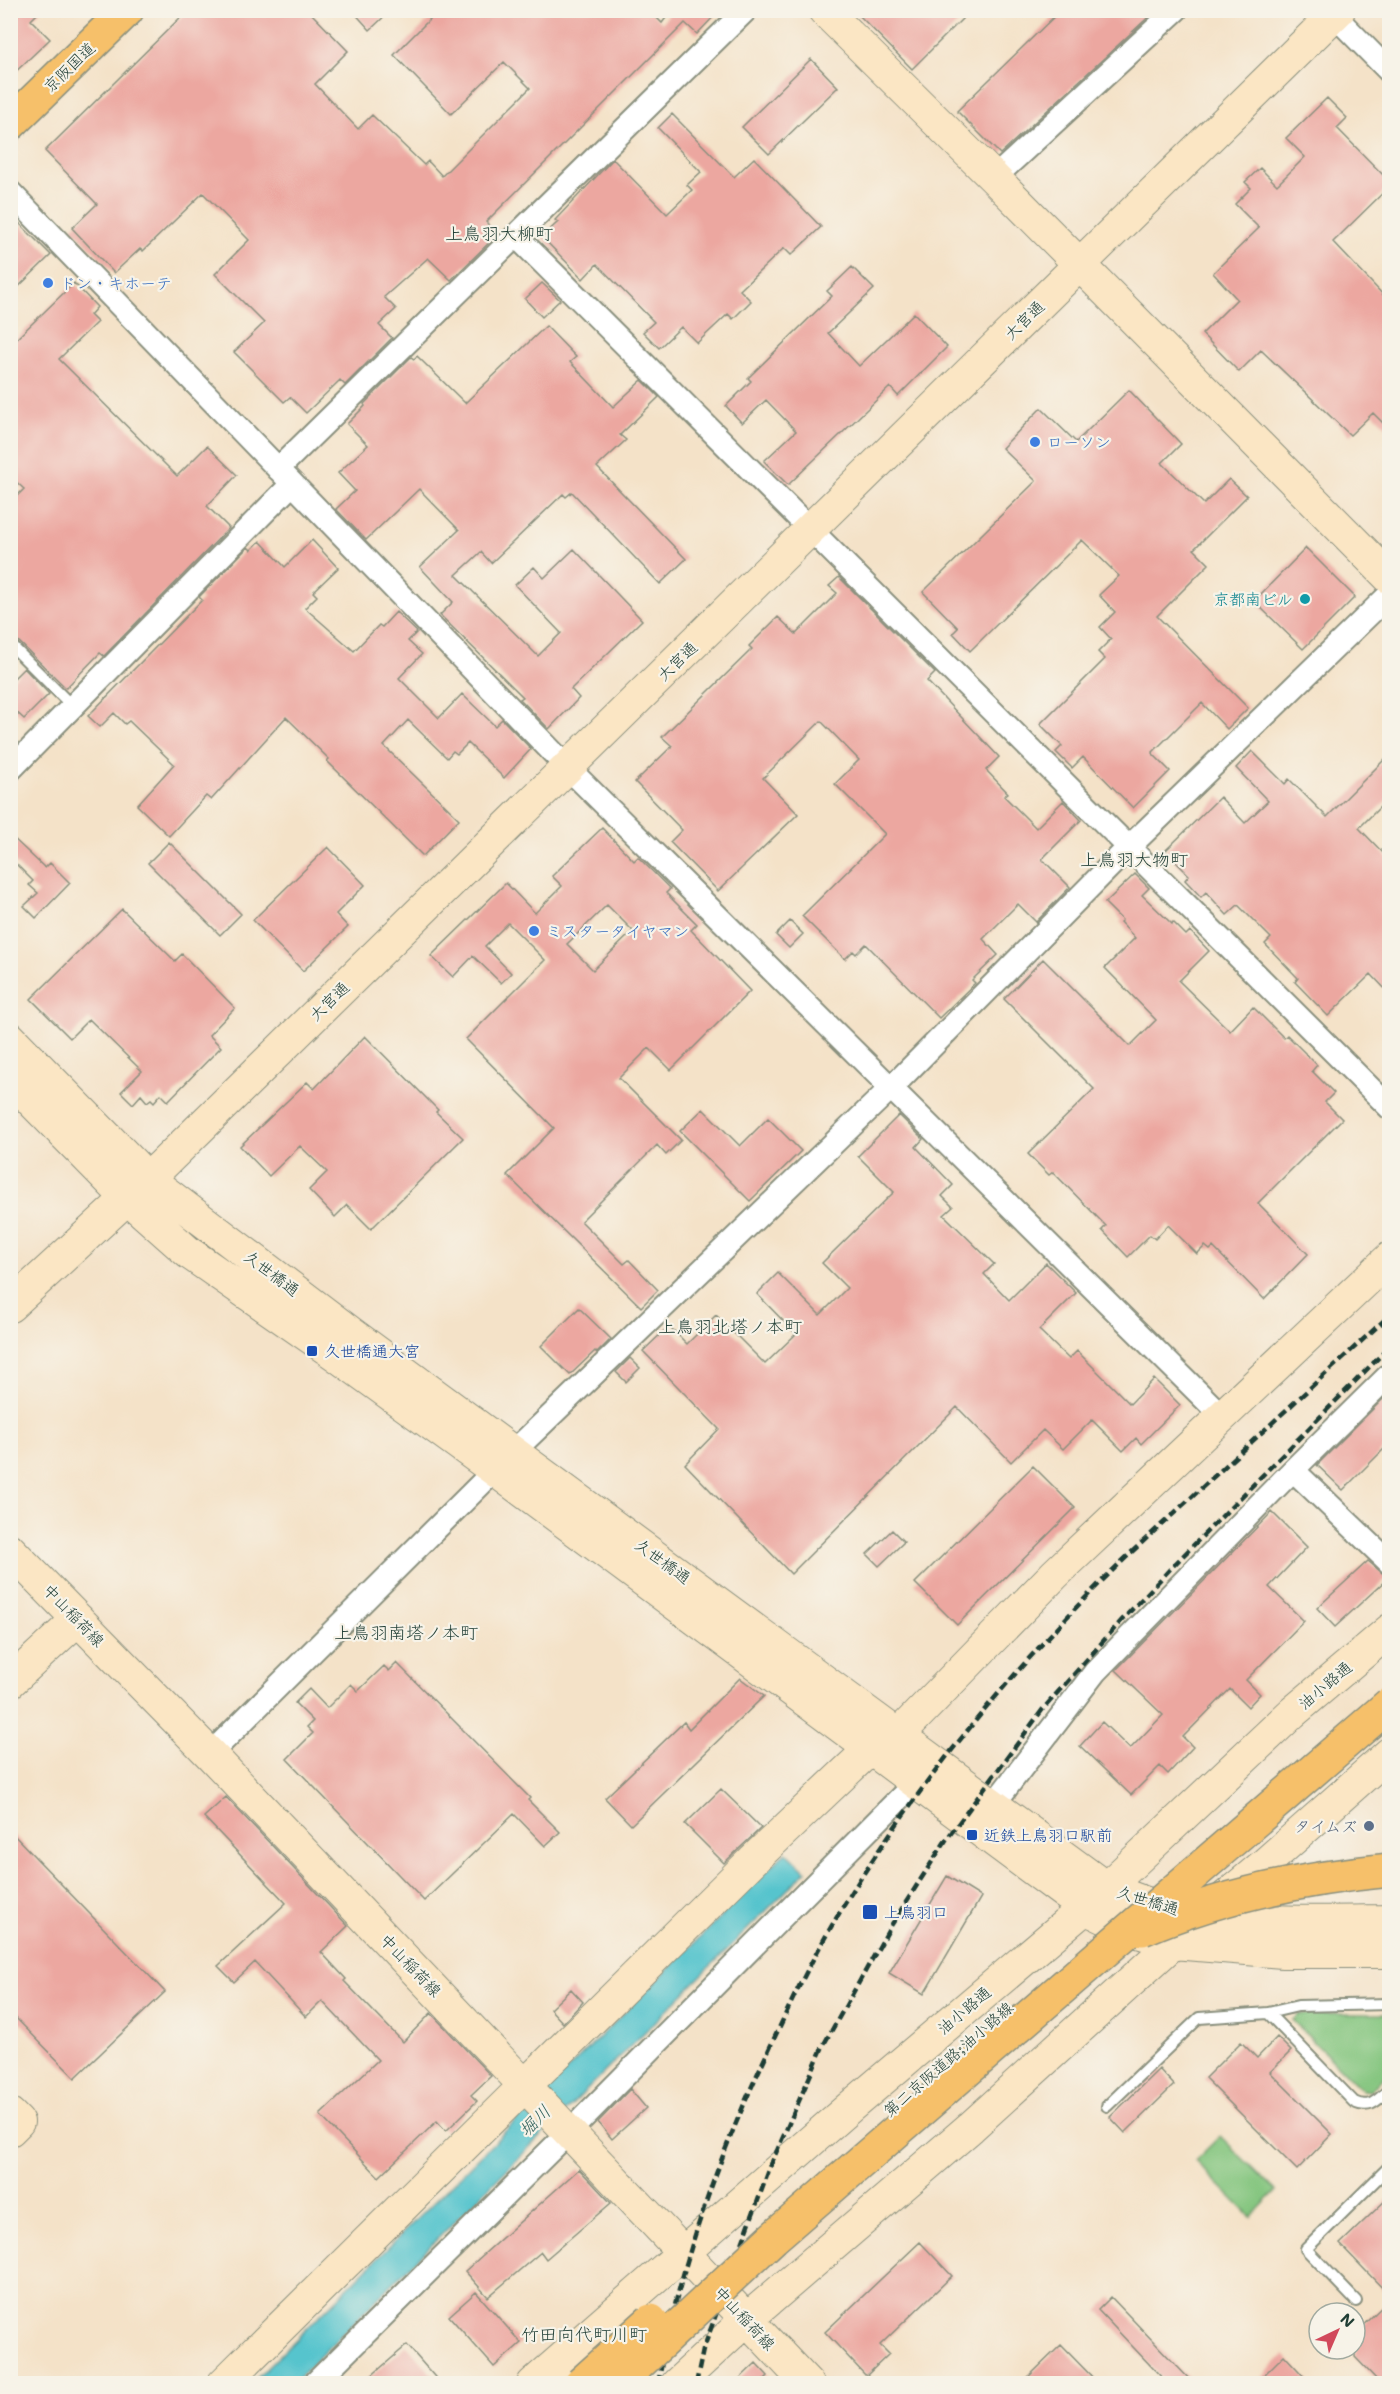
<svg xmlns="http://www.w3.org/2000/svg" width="1400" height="2394" viewBox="0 0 1400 2394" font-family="Mali,'Klee One',sans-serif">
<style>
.green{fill:#83c57e;stroke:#518159;stroke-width:1.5}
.water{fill:#56c4cd;stroke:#3a8080;stroke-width:1.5}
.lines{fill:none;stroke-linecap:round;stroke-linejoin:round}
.stream{stroke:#56c4cd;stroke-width:6}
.building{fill:#eca7a0;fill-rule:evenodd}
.lane-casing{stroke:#8a907e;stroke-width:14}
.street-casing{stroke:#8a907e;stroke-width:26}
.secondary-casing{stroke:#8a907e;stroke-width:34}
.highway-casing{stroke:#8a907e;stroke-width:36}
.lane{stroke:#fff;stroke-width:10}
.street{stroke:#fff;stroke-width:22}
.secondary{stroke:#fbe6c4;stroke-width:32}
.highway{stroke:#f6c06b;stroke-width:33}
.rail{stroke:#1f3d34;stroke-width:4.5;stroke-dasharray:9 4.5;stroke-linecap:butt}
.highway-bridge-casing{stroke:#8a907e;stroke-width:36;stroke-linecap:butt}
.highway-bridge{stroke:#f6c06b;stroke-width:33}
.shop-dot{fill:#3f7fe0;stroke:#f7f3e8;stroke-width:2}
.culture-dot{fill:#0f9aa8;stroke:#f7f3e8;stroke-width:2}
.transit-dot{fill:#1a4fb4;stroke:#f7f3e8;stroke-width:2}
.service-dot{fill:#5c6f8a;stroke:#f7f3e8;stroke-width:2}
.labels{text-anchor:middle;stroke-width:4.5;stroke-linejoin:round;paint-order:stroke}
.street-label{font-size:16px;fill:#1f3d34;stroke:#f7f3e8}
.shop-label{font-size:16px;fill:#366cbe;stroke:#f7f3e8;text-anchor:start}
.culture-label{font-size:16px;fill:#0d838f;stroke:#f7f3e8;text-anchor:end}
.transit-label{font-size:16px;fill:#164399;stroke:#f7f3e8;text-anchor:start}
.service-label{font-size:16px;fill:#4e5e75;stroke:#f7f3e8;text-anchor:end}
.neighbourhood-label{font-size:18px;fill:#1f3d34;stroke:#f7f3e8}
.water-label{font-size:18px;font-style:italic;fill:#2d5f5a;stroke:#f7f3e8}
</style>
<rect width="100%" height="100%" fill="#f7f3e8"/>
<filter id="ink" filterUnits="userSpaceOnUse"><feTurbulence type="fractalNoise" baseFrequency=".0167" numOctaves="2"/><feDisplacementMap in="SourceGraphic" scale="12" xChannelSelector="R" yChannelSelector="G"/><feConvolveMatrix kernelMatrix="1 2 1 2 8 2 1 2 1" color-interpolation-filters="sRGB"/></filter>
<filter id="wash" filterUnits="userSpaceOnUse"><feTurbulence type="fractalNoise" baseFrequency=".008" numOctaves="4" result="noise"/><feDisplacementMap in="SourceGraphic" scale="24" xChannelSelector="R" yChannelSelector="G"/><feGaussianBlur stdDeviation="1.35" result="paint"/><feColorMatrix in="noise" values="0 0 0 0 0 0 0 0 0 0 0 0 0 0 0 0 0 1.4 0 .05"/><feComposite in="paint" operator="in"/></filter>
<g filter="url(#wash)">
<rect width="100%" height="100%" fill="#f4e2c8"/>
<!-- green -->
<path class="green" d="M1299,2014H1389V2071L1370,2091L1362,2090L1292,2020Z
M1220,2136L1276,2191L1251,2217L1195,2161Z"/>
<!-- water -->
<path class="water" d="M786,1852L806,1871L293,2383L251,2384Z"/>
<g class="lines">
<!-- stream -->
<path class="stream" d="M10,1702L24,1690"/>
</g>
<g id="blocks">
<!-- building -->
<path class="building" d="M10,10H41L31,20L50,39L10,77Z
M188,10H308L348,51L315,84L358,129L372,115L424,165L428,161L442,176L530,88L504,62L451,114L394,55L439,10H649L662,23L672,10H720L697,34L685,23L486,222L498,234L451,280L428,258L384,297L396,309L379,325L392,338L345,385L340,380L306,413L290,397L284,402L234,352L264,323L215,274L249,240L203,193L143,251L140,249L114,273L72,228L97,204L45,151Z
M352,10H391L370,30Z
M854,10H971L912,69Z
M1061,10H1156L1000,154L957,111Z
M811,59L838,87L769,154L742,127Z
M1327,98L1347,118L1337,128L1389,181V187L1333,242L1389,301V429L1373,413L1350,435L1261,350L1239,372L1202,334L1237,299L1213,273L1259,228L1235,204L1251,188L1245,182L1260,168L1277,185L1305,157L1286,138Z
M672,114L734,177L754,158L821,227L791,255L784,248L740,290L751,301L733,319L728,314L697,343L681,327L659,348L643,332L654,322L597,264L583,279L542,237L558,222L555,220L613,159L667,214L692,190L687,185L701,172L658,128Z
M10,214L51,255L10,295Z
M852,267L874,289L828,333L859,366L914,313L947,347L898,396L890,387L788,485L764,461L796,431L766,400L742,423L726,406L751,381L748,378L832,296L827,291Z
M74,283L97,307L90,315L97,322L59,359L177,476L207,446L237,475L207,506L229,528L104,656L100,653L66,688L10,633V503L24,489L10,476V345Z
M542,283L560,300L542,317L525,299Z
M546,326L576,357L570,362L613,407L642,380L659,397L620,435L626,440L597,467L686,559L660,584L572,492L566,497L563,494L491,563L481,552L456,575L538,656L561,633L515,585L534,567L544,578L574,549L642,620L571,689L579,698L549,729L520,699L523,697L440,615L453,602L420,567L459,530L419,489L366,540L336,509L355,491L338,473L368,445L347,424L365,406L364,404L411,357L414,359L417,356L465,403Z
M1129,390L1181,444L1162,463L1204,504L1229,479L1247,496L1194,549L1209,564L1157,616L1248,708L1227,729L1202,703L1152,753L1170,771L1133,808L1083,757L1072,768L1056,752L1062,746L1040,724L1105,659L1098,652L1111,639L1100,627L1115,612L1099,595L1119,576L1082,540L970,651L953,633L958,628L923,592L1036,481L1002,448L1041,408L1076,442Z
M312,540L338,568L313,592L317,596L305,608L354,651L379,625L382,627L396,612L417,632L408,641L422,654L399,678L439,718L462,694L495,726L502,719L531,749L504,778L468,743L457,754L453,751L447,758L408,720L384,746L459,819L423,856L327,761L329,759L286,717L211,800L206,796L169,836L137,805L174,764L129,721L125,724L114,713L100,727L88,716L202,600L199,597L248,547L251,550L260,541L285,567Z
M1306,548L1355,597L1303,649L1254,601Z
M839,577L935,673L927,681L999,757L986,770L1008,793L1004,796L1036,828L1063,801L1081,820L1042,859L1070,887L1036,922L1018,904L983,939L998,955L972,980L975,983L939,1018L866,944L856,954L853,951L845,959L802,916L885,834L835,784L859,760L821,721L763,778L798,814L718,891L670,842L682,830L635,782L672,746L662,737L752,649L749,646L778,617L796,634L837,593L829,586Z
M24,668L49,694L24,719L10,706V682Z
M1252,751L1285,784L1289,779L1327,817L1389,755V798L1359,828L1389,859V993L1371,974L1328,1016L1295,982L1298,978L1265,944L1271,938L1238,905L1227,915L1206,892L1201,897L1185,880L1189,875L1165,851L1220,797L1245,823L1268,801L1236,768Z
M602,828L634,861L638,857L670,889L666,893L697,924L691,930L750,991L671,1070L649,1048L619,1078L681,1140L666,1155L657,1145L581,1221L624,1264L629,1260L658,1290L641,1307L507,1175L554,1128L466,1039L545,960L508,923L485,946L511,973L501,983L473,956L453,977L431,956L506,883L535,913L562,886L552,876ZM607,905L633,931L593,970L567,944Z
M10,835L45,868L50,863L70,883L36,918L24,906L38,893L29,885L33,881L10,858Z
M169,842L241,914L220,935L148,863Z
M328,847L365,885L336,914L348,927L303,971L253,920Z
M1135,874L1149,888L1142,895L1172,924L1173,922L1186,935L1190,931L1209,951L1179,981L1230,1031L1253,1007L1284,1038L1287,1035L1317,1065L1312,1071L1334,1093L1325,1102L1342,1119L1258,1203L1308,1254L1264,1299L1213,1247L1210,1250L1205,1246L1197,1254L1168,1225L1155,1239L1150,1235L1128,1257L1102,1230L1106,1226L1053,1172L1049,1175L1028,1154L1094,1089L1004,999L1043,959L1130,1046L1156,1020L1105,968L1135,938L1120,922L1122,920L1105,903Z
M122,909L175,961L182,954L235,1008L209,1035L221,1047L168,1101L161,1094L154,1102L151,1099L147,1102L141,1095L133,1104L121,1092L142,1071L89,1019L70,1038L31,999Z
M790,921L803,934L789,948L776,935Z
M365,1036L438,1110L436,1112L463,1138L371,1229L347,1205L335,1217L309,1190L327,1172L300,1146L269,1176L240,1146L307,1082L314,1089Z
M703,1109L740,1146L768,1118L801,1151L750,1201L680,1131Z
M899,1115L923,1139L916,1147L953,1185L942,1196L953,1207L944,1215L994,1264L984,1274L1009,1300L1046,1263L1076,1293L1039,1330L1069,1359L1077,1351L1130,1404L1154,1379L1180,1405L1141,1444L1136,1438L1123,1451L1092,1420L1063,1449L1043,1430L1011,1462L957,1407L791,1574L685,1464L719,1429L643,1351L669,1326L687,1344L716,1315L765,1364L796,1334L757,1294L778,1273L820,1315L847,1288L822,1263L894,1192L858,1156Z
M579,1308L611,1339L597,1353L595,1351L570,1375L541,1346Z
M630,1358L640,1368L626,1382L616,1372Z
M1389,1393V1444L1343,1490L1317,1465Z
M1033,1466L1075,1508L957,1625L915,1583Z
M1272,1512L1307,1547L1269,1587L1304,1621L1246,1680L1260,1694L1248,1707L1230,1689L1183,1737L1193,1747L1168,1774L1160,1766L1131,1795L1080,1746L1102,1722L1130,1749L1163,1715L1116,1670Z
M892,1530L904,1542L879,1566L867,1554Z
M1368,1561L1388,1578L1335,1627L1317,1608Z
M397,1663L530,1798L528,1800L560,1832L545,1846L514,1814L424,1901L287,1759L313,1733L307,1727L313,1721L295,1703L309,1689L327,1708L351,1684L358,1691L384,1666L389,1671Z
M740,1678L764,1696L631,1825L605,1798L684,1722L689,1729Z
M721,1789L761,1828L724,1863L685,1824Z
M226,1797L348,1926L321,1952L346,1979L344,1981L403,2042L431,2013L491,2076L471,2095L477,2101L446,2131L437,2121L379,2177L320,2115L378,2060L322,2001L306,2017L255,1962L234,1982L218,1966L286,1903L204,1817Z
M10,1831L165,1992L75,2078L10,2012Z
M947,1876L981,1897L924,1994L889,1973Z
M571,1989L583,2002L563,2023L550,2009Z
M1277,2037L1291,2051L1270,2072L1332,2134L1297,2170L1205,2078L1241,2042L1257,2058Z
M1159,2069L1174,2085L1125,2133L1110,2117Z
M630,2089L646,2108L612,2139L598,2122Z
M579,2169L611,2203L546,2259L541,2252L488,2297L465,2271Z
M1389,2197V2295L1340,2244Z
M920,2242L952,2276L880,2345L889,2354L866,2376L825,2332Z
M476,2292L521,2343L494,2367L449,2316Z
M1111,2297L1194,2384H1168L1098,2310Z
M1389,2300V2384H1381L1355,2357V2333Z
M407,2345L441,2384H362Z
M1061,2345L1099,2384H1021Z
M1284,2355L1311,2384H1255Z
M756,2363L768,2376L760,2384H734Z"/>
</g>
</g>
<g filter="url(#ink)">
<use href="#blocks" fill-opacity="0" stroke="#8a907e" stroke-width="1.5"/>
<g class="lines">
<defs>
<path id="lane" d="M10,644L73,707
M1390,2004L1298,2006L1268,2013L1354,2102C1371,2110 1377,2100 1390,2089
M1107,2106L1199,2018L1268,2013
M1356,2301L1306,2249L1390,2166"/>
<path id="street" d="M1329,10L1390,72
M994,178L1176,10
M10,192L568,768L1223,1417
M517,237C809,526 1097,819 1390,1108
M278,469L746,10
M10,770L292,484
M1293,1470L1390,1563
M210,1754L513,1452L892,1087L1127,849L1390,594
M994,1804L1095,1672L1293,1470L1390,1374
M314,2384L569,2132L915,1783"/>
<path id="secondary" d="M824,10L994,178L1390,578
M10,1038L148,1179L351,1333L1106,1888C1121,1893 1135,1900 1150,1904C1227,1926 1310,1922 1390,1921
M10,1079L127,1198L189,1253L336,1355L496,1471L1085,1908L1126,1928L1173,1943L1283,1952H1390
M10,1306L148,1179L1339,10
M10,1550L210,1754L808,2384
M10,1682L78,1619
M899,1734L1055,1574L1390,1258
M10,2114L18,2122L10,2130
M223,2384L753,1860L870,1749
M533,2384L850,2107L1085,1908L1292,1713L1390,1630
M677,2384L746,2320L971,2127L1204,1915L1266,1863L1390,1753"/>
<path id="highway" d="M10,124L127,10"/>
</defs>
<!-- lane casing -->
<use href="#lane" class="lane-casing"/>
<!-- street casing -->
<use href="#street" class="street-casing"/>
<!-- secondary casing -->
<use href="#secondary" class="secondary-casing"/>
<!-- highway casing -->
<use href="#highway" class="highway-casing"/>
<!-- lane -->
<use href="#lane" class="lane"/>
<!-- street -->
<use href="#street" class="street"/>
<!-- secondary -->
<use href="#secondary" class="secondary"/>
<!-- highway -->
<use href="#highway" class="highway"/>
<!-- rail -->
<path class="rail" d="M658,2384C678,2272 715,2165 763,2062C782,2022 800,1982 822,1943C894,1814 989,1697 1092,1591C1125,1557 1159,1527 1194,1495C1259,1435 1324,1375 1390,1315
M696,2384L703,2350L772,2162L824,2044L892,1924L946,1840L1043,1709L1122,1620L1172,1567L1390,1346"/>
<defs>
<path id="highway-bridge" d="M1142,1929C1219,1896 1306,1878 1390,1870
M581,2384L651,2321
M617,2384L773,2238L1390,1704"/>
</defs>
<!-- highway-bridge casing -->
<use href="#highway-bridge" class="highway-bridge-casing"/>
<!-- highway-bridge -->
<use href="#highway-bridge" class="highway-bridge"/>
</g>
</g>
<!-- markers -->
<g class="shop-dot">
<circle cx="48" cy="283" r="6"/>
<circle cx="1035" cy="442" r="6"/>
<circle cx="534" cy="931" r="6"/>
</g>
<circle class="culture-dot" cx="1305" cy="599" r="6"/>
<g class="transit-dot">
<rect x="306" y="1345" width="12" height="12" rx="3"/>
<rect x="966" y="1829" width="12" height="12" rx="3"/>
<rect x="862" y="1904" width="16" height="16" rx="3"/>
</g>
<circle class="service-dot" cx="1369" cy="1826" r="6"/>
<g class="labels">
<!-- street labels -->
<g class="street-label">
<text transform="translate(69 67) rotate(-44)" y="6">京阪国道</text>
<text transform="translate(1024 320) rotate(-44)" y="6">大宮通</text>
<text transform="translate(677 661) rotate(-44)" y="6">大宮通</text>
<text transform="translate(329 1001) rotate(-44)" y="6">大宮通</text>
<text transform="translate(272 1273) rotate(37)" y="6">久世橋通</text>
<text transform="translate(663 1561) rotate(36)" y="6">久世橋通</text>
<text transform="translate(74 1615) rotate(46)" y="6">中山稲荷線</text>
<text transform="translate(1325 1685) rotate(-40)" y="6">油小路通</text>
<text transform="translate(1148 1900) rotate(17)" y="6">久世橋通</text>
<text transform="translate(411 1965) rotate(46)" y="6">中山稲荷線</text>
<text transform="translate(964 2010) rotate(-40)" y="6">油小路通</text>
<text transform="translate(948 2059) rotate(-41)" y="6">第二京阪道路;油小路線</text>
<text transform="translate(745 2318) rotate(47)" y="6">中山稲荷線</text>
</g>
<!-- shop labels -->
<g class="shop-label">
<text x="60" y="289">ドン・キホーテ</text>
<text x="1047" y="448">ローソン</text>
<text x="546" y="937">ミスタータイヤマン</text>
</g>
<!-- culture labels -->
<g class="culture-label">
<text x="1293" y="605">京都南ビル</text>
</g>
<!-- transit labels -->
<g class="transit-label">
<text x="324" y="1357">久世橋通大宮</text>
<text x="984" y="1841">近鉄上鳥羽口駅前</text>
<text x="884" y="1918">上鳥羽口</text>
</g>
<!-- service labels -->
<g class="service-label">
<text x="1357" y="1832">タイムズ</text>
</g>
<!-- neighbourhood labels -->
<g class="neighbourhood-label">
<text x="499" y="240">上鳥羽大柳町</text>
<text x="1134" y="866">上鳥羽大物町</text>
<text x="730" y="1333">上鳥羽北塔ノ本町</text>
<text x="406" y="1639">上鳥羽南塔ノ本町</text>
<text x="584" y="2341">竹田向代町川町</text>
</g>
<!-- water labels -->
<g class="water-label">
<text transform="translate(535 2121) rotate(-45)" y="6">堀川</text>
</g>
</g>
<!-- margin -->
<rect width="1400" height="2394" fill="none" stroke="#f7f3e8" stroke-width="36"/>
<!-- north arrow -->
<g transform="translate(1337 2331) rotate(44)"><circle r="28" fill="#f7f3e8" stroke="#a1aaa0" stroke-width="1.5"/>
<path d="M0-4.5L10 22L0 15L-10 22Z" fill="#d1495b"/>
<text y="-9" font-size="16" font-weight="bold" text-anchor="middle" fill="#1f3d34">N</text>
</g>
</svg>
